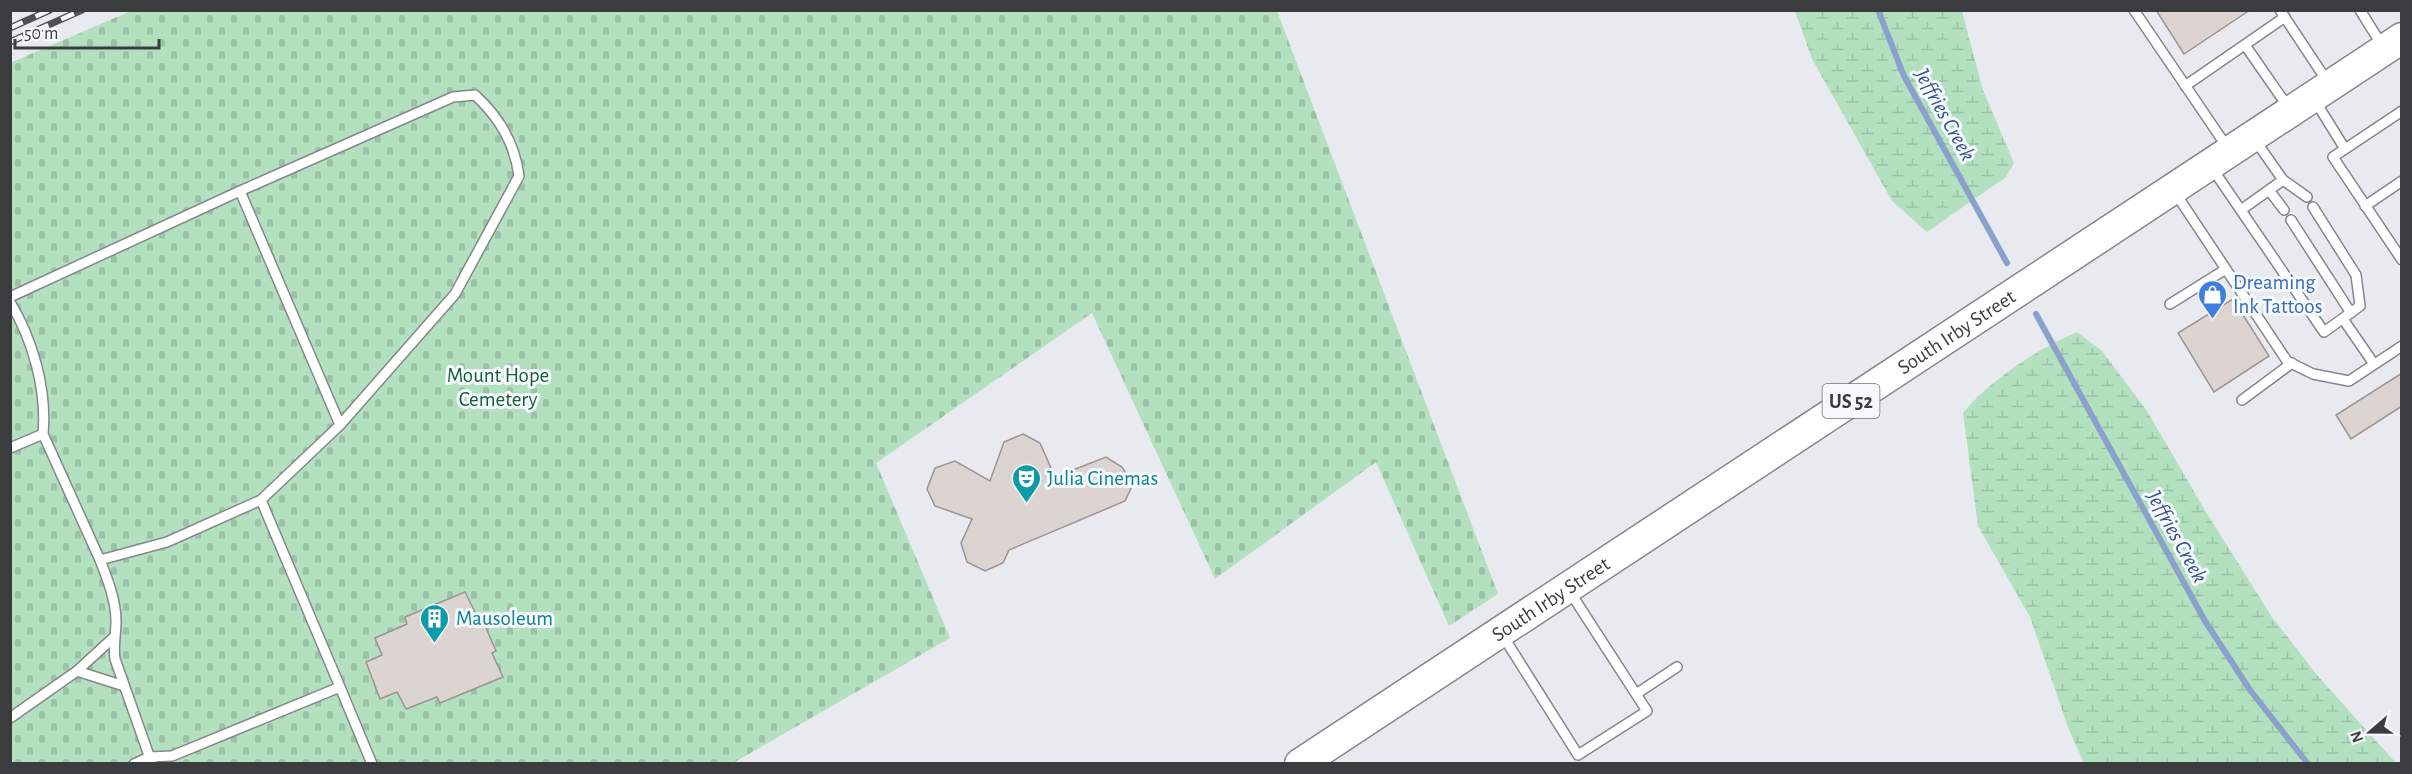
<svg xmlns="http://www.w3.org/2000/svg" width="2412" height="774" viewBox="0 0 2412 774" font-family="'Alegreya Sans',sans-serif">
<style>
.wetland{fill:url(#wetland-marsh)}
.cemetery{fill:url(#cemetery-stones)}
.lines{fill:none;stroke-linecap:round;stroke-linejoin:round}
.stream{stroke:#8aa1cb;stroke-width:6}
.building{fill:#dbd4d1;stroke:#9b9492;stroke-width:1.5}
.lane-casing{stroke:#85878c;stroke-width:12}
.primary-casing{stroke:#85878c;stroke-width:33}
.lane{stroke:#fff;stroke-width:9}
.primary{stroke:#fff;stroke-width:30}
.rail-casing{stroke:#505153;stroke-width:7}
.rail{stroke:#f5f8fd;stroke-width:4.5;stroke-dasharray:14;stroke-linecap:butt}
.labels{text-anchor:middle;stroke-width:6;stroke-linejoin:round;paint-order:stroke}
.shield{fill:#f5f8fd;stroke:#737477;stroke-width:1.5}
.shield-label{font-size:20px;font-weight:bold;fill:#3b3c3e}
.shop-label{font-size:21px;fill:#366cbe;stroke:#f5f8fd;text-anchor:start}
.street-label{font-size:21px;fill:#3b3c3e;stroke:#f5f8fd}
.park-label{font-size:21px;fill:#165f36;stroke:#f5f8fd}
.culture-label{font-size:21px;fill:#0d838f;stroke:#f5f8fd;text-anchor:start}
.water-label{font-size:22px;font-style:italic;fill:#37538b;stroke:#f5f8fd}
</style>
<defs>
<pattern id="wetland-marsh" width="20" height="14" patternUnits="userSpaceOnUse" patternTransform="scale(1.5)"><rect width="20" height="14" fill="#b3e1c0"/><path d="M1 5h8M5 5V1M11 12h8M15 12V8" fill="none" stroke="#9bc2a6"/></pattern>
<pattern id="cemetery-stones" width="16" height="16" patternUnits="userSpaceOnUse" patternTransform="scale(1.5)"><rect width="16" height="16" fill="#b3e1c0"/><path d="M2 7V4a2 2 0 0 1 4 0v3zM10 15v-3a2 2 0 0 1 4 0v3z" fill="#9bc2a6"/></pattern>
</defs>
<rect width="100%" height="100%" fill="#e8eaf0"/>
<!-- wetland -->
<path class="wetland" d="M1795,11H1962L1983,90L2014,163L2006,177L1927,232L1892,201L1812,59Z
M2077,332L2102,351L2147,411L2206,512L2272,617L2317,675L2396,763H2084L2069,730L2030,617L1978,526L1963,413C1990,380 2037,349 2077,332Z"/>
<!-- cemetery -->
<path class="cemetery" d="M133,10L1277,11L1498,594L1449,626L1376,462L1215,579L1092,313L876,463L950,638L733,763H11L10,63Z"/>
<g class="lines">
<!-- stream -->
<path class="stream" d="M1878,10L1904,76L2007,263
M2036,314L2205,621L2250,690L2308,764"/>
</g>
<!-- building -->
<path class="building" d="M2156,10H2250L2184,54Z
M2233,299L2269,356L2214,392L2178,333Z
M2402,373V406L2351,439L2336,415Z
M1023,434L1040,443L1055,477L1106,457L1122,467L1133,484L1125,501L1009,550L1003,563L985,571L967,562L961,543L972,519L935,506L927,489L935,468L955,461L990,481L1004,442Z
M465,592L477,616L480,614L496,651L492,653L503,677L440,703L437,697L406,709L397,692L380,699L366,662L382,655L375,638L407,624L405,617Z"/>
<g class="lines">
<defs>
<path id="lane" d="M2134,10L2227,147
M2280,10L2327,81
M2360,10L2383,47
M2245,45L2288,107
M2185,86L2285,17
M2314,99L2345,149
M2402,111L2333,157L2402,260
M2255,140L2283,180L2307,197
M2212,168L2324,332L2360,306L2356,275L2313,207
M2269,190L2284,210
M240,191L453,97L475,95C499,117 515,144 519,176L455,294L340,425
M2174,191L2287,361L2313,374L2349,381L2402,346
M2365,206L2402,181
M2241,210L2283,180
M2291,220L2351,313
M10,297L240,191L340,425L261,500L340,687L172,756L149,757L134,764
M10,302C33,340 47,390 43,434L100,560
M2170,304L2226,269
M2343,319L2374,364
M2242,400L2292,363
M10,448L43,434
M1503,636L1578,755L1647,711L1570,592
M77,671L124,686
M340,687L372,764
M1636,694L1677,667
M10,718L77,671L114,637
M152,764L115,659C113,645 116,634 116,621C116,600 107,578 100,560L167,542L261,500"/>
<g id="primary">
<path id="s1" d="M1300,764L2402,38"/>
</g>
</defs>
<!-- lane casing -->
<use href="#lane" class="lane-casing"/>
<!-- primary casing -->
<use href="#primary" class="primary-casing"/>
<!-- lane -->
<use href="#lane" class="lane"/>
<!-- primary -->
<use href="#primary" class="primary"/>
<defs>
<path id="rail" d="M10,28L50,10
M10,42L82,10"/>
</defs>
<!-- rail casing -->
<use href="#rail" class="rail-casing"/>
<!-- rail -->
<use href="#rail" class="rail"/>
</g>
<!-- icons -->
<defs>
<symbol id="shop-pin" viewBox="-11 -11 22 30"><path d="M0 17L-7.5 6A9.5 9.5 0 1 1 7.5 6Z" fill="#3f7fe0" stroke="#f5f8fd"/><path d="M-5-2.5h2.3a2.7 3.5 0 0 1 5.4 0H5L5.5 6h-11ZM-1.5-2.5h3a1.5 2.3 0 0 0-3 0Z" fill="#fff"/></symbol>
<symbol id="theatre-pin" viewBox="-11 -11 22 30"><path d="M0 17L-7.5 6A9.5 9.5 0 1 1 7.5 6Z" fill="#0f9aa8" stroke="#f5f8fd"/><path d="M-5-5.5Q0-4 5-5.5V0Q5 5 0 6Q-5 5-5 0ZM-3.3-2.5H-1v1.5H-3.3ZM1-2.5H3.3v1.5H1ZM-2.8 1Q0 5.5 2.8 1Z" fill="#fff"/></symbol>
<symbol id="building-pin" viewBox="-11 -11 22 30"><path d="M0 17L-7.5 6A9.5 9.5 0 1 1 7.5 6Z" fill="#0f9aa8" stroke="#f5f8fd"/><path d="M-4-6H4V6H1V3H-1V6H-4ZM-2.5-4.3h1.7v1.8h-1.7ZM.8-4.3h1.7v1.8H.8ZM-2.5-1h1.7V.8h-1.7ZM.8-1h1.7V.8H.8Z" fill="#fff"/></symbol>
</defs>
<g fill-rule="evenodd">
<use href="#shop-pin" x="2196" y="278" width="33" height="45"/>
<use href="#theatre-pin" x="1010" y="462" width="33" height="45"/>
<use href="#building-pin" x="418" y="602" width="33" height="45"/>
</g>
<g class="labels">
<!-- shield labels -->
<rect class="shield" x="1822.5" y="384" width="57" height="34" rx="4.5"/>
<g class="shield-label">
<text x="1851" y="408">US 52</text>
</g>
<!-- shop labels -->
<g class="shop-label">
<text x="2233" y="289">Dreaming<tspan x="2233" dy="24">Ink Tattoos</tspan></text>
</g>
<!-- street labels -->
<g class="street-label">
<text dy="7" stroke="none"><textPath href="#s1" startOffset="786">South Irby Street</textPath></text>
<text dy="7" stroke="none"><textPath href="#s1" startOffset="300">South Irby Street</textPath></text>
</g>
<!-- park labels -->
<g class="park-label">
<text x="498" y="382">Mount Hope<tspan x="498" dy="24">Cemetery</tspan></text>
</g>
<!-- culture labels -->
<g class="culture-label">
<text x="1047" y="485">Julia Cinemas</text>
<text x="456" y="625">Mausoleum</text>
</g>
<!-- water labels -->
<g class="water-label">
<text transform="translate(1946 114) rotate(61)" y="8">Jeffries Creek</text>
<text transform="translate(2178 536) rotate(61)" y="8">Jeffries Creek</text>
</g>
</g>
<!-- border -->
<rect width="2412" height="774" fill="none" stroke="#3b3c3e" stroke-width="24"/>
<!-- north arrow -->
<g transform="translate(2370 732) rotate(250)" stroke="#f5f8fd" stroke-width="4.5" paint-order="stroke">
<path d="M0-4.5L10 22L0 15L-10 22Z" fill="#3b3c3e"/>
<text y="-9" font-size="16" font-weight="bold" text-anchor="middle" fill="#3b3c3e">N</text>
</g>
<!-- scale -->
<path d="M15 39v9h144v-9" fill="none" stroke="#3b3c3e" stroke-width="3"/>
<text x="24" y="39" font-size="18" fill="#3b3c3e" stroke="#f5f8fd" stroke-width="4.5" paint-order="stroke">50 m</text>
</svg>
